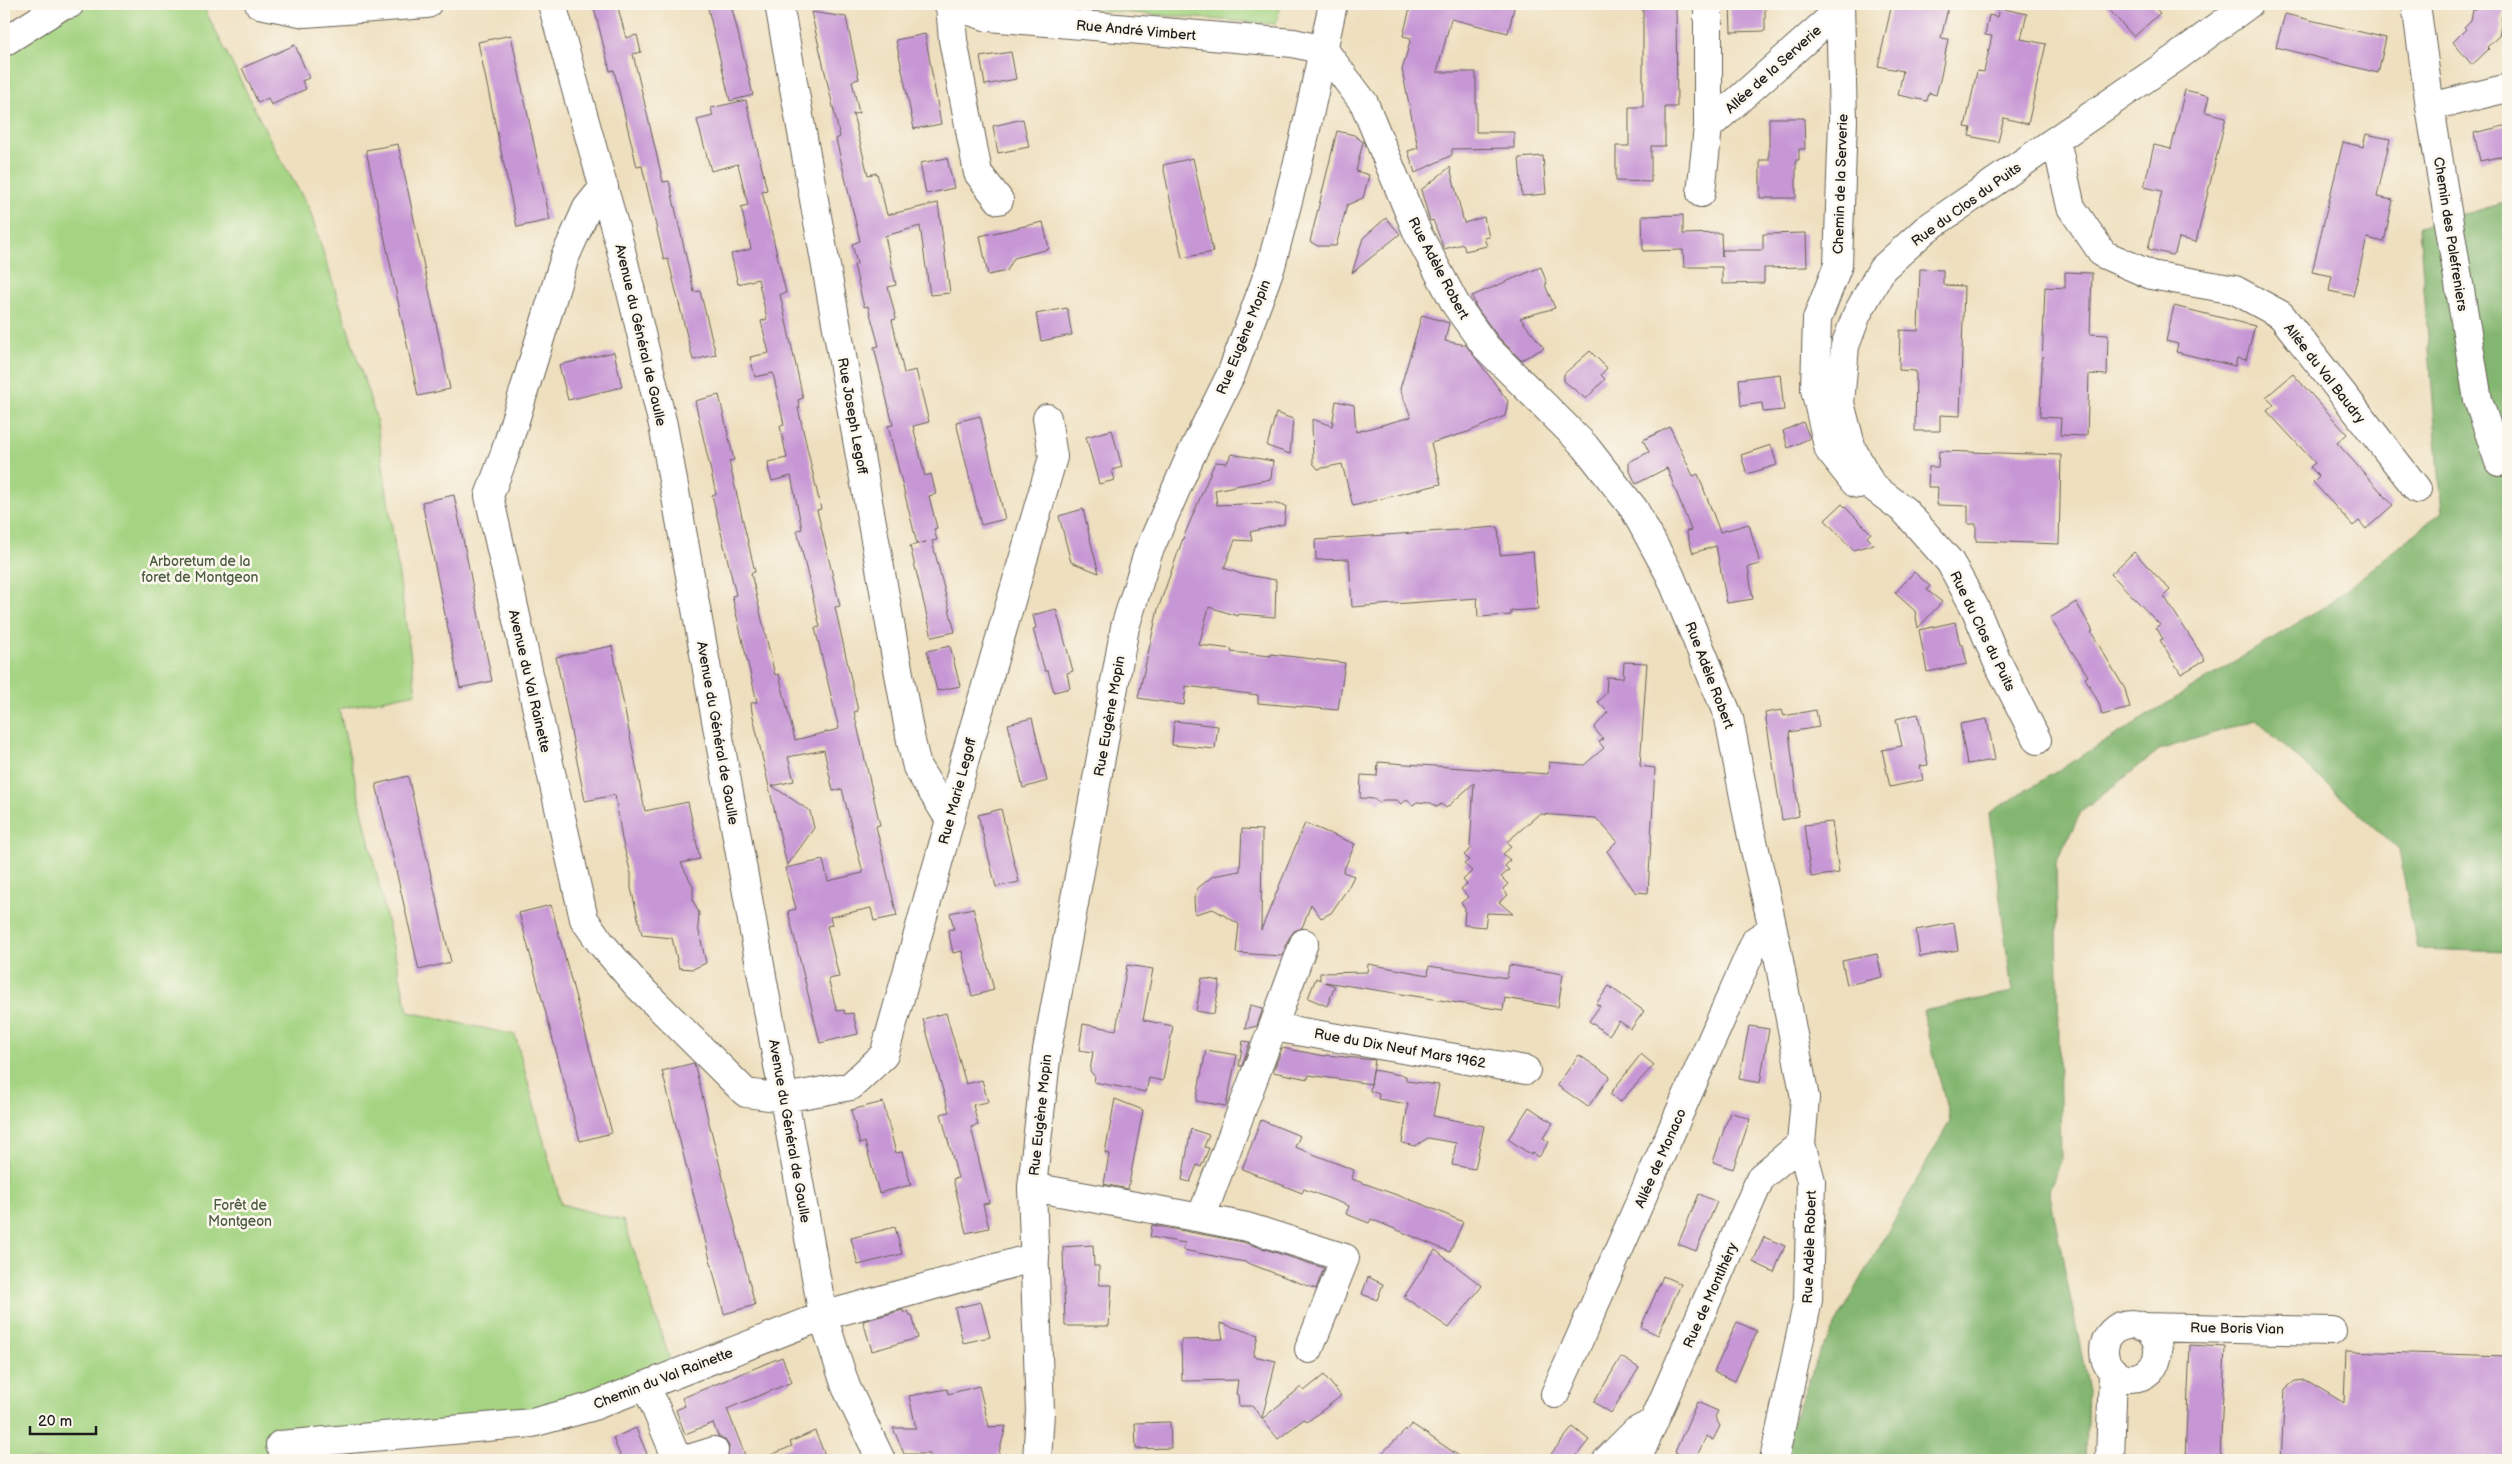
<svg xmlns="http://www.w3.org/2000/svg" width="2512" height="1464" viewBox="0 0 2512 1464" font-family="'Balsamiq Sans',sans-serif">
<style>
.green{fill:#a4d482;stroke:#60784f}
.forest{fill:#83b670;stroke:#506946}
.building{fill:#c797d5}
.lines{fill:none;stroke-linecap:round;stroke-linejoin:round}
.minor-casing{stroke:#666055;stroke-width:30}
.major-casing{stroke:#666055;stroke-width:30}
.minor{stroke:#fff;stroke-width:28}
.major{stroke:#fff;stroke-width:28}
.labels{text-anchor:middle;stroke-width:5;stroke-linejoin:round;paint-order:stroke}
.street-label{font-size:14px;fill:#1c1c1c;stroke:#fbf7ec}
.park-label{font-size:14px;fill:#4c5c40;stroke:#fbf7ec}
</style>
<rect width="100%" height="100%" fill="#fbf7ec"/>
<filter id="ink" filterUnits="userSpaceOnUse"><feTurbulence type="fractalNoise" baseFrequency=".02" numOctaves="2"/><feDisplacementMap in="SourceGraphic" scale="10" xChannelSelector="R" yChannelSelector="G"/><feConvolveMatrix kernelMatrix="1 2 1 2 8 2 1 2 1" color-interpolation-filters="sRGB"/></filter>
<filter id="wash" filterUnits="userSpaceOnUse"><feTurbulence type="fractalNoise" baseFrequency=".0096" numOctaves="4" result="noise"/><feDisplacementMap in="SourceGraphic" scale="20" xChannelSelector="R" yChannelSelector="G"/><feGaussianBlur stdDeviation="1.12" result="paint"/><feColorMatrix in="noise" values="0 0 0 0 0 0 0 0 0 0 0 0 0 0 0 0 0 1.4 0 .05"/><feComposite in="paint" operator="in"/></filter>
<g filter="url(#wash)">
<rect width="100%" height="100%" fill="#eedfbe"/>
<!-- green -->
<path class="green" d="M52,4H202L276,151L309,208L376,417L416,693L339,709L408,1012L515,1035L561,1204L624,1221L671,1363L487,1428L309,1439L297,1460H4V33Z
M1081,4H1281L1276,24L1079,9Z"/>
<!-- forest -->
<path class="forest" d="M2508,202V952L2417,949L2399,850L2256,720L2159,750L2081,812L2056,862L2061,1161L2049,1190L2088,1386L2086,1460H1778L1819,1354L1950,1121L1923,1011L2012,992L1989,813L2330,603L2442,511L2419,227Z"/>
<g id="blocks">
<!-- building -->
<path class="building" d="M593,4H617L626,38L637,35L641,52L633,54L663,182L669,181L694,292L700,291L716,355L693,360L668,259L664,260L642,166L637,167L614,70L610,71Z
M707,4H731L753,95L730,101Z
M1411,4H1515L1508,33L1451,19L1437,72H1476V132H1514V148L1452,149V155L1415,173L1408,151L1418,148L1402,70L1411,38L1403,36Z
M1643,4H1676L1677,107H1665V146H1651V182L1616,181V146H1629V107H1643Z
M1730,4H1765V31L1731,32Z
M1892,4H1949L1941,38L1948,39L1941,76L1936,95L1929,93L1927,101L1898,95L1903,71L1878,66Z
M2104,4H2152L2160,13L2134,37Z
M2478,4H2504L2499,36L2487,47L2489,49L2472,65L2453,42L2466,29L2464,27L2471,20L2473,10H2476Z
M1999,8L2027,14L2021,39L2046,44L2028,124L2004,118L1998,142L1969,136L1971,128L1965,127L1977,71L1984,72L1992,36L1985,35L1989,15L1997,17Z
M811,12L846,17L859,79L852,81L859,113L853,114L868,175L877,173L887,215L938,203L950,293L930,295L920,226L885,236L896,285L888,287L896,319L892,320L904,373L916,370L929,422L913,426L925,476L931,474L936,494L929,496L937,528L934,529L937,540L932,541L955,632L932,637L910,546L926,542L917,544L888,426L893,425L874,347L879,346L868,306L864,307L854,265L857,264L852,244L860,241L836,139L840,137Z
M2285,14L2386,38L2378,73L2276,47Z
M925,34L941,124L914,129L896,40Z
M511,35L550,220L517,227L478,42Z
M295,45L309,78L302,81L306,89L271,105L268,98L258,103L242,68Z
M1011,52L1016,79L985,85L980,57Z
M2185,90L2209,96L2205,112L2226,117L2196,242L2179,238L2175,253L2172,255L2148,249L2162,191L2144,187L2154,145L2171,149Z
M746,100L767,190L762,191L786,293L780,294L803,398L798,400L800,408H798L821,509L817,510L840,606L835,607L858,711L854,712L880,825L876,826L897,916L874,921L871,908L830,917L832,925L827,926L839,977L828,979L837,1011L844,1010L845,1014L853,1013L858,1034L820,1043L788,911L796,909L785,868L823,860L828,881L863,873L842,789L833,791L824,750L788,757L794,781L772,786L810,811L814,828L787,866L752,712L751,703L757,702L732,596L736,595L712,495L716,494L695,401L719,395L734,460L729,461L755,572L751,573L775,675L779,674L795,740L839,729L815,628L820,627L797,530L802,529L791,476L772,481L769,472L768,462L787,458L780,426L784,425L773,373L755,377L750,357L769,353L761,321L767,319L758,279L738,284L731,254L751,249L741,207L748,205L738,164L711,171L697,120L713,116L711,108Z
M1769,118H1804L1805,149H1799V160H1796V198H1760V160H1769Z
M1023,119L1029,147L998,153L993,126Z
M2508,125V155L2480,161L2474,133Z
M1337,131L1354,135L1363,142L1356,171L1369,175L1363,198L1347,205L1336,246H1318L1310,242Z
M2366,134L2390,139L2377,197L2393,200L2384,242L2367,238L2353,296L2329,291L2332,276L2312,272L2343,142L2363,147Z
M398,144L450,389L418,396L366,150Z
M1543,156L1546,194L1522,196L1519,158Z
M947,158L954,188L926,194L920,163Z
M1193,158L1213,252L1182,258L1163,165Z
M1450,167L1464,223L1484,217L1489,237L1484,238L1487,246L1465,251L1463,244L1444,249L1433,220L1430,221L1421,190Z
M1683,215V234L1721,233L1722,257V250H1763V234L1806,233L1807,267L1764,268V283L1722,284V267H1684L1683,250L1643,251L1642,216Z
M1386,218L1400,234L1352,273L1363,238Z
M1043,222L1049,249L1014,258L1007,271L988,275L980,236Z
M1541,267L1547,284L1545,285L1555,308L1520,318L1544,348L1521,360L1498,337L1476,307L1472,296Z
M1920,269L1943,270V285L1964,286L1960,416L1940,415V431H1915L1916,371L1899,370L1900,330L1918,331Z
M2065,272L2092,273L2090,334L2108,335L2107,375L2089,374L2087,436L2060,435L2061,418L2040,417L2045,287L2065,288Z
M2174,306L2255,326L2246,360L2237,358L2235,366L2176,352L2178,344L2166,341Z
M1067,308L1072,335L1041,341L1036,314Z
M1422,315L1449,323L1445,341L1466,345L1508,401L1505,416L1468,432L1431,443L1441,484L1353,506L1342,464L1318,469L1313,463L1312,419L1332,426L1336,401L1354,405L1356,432L1411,417L1400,389Z
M1590,351L1607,368L1601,375L1605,379L1586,399L1564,381V374Z
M614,352L622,387L568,400L559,365Z
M1780,374L1784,410L1763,412L1762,403L1741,406L1739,379Z
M2293,374L2347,434L2337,443L2393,505L2366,529L2359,521L2353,526L2313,482L2319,476L2310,467L2315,463L2267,411L2274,405L2266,397Z
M1276,413L1293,419L1290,454L1267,446Z
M980,416L1005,519L981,525L956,422Z
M1803,422L1810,438L1788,448L1783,431Z
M1670,427L1693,476L1698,474L1720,532L1749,524L1760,564L1748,567L1753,599L1727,603L1716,546L1693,553L1686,531L1691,530L1667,468L1636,484L1629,469V462L1649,452L1643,440Z
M1112,430L1122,467L1112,470L1115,480L1099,484L1086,437Z
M1771,445L1777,465L1747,474L1741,455Z
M1939,451L2061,455L2059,544L1976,541V524H1968V506L1937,505L1938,487H1928L1929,467H1938Z
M1231,454L1273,461L1271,479L1215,490L1217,505L1271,503L1286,506L1284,524L1250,532L1252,541L1235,540L1224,568L1241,574L1276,580L1275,617L1239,614L1238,616L1209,607L1199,645L1232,649L1231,652L1271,656V654L1345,663L1338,710L1258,703V695L1186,686L1184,705L1138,698L1158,609L1182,541L1215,462L1227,463Z
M454,495L492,681L460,688L422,502Z
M1842,504L1871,533L1867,537L1874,544L1853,550L1825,520Z
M1083,509L1092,547L1099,573L1071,562L1059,516Z
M1498,527L1500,555L1533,552L1538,609L1511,611V615L1478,617L1477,598L1352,607L1349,559L1316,560L1315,540Z
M2134,552L2170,590L2164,596L2205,660L2181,674L2160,640L2163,639L2156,627L2160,625L2111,574Z
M1914,572L1930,586L1927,590L1942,602L1918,628L1915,611L1895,593Z
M2076,602L2093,631L2091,632L2125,689L2130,708L2102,715L2099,703L2085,678L2088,676L2050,618Z
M1056,609L1073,671L1067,673L1070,688L1054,692L1048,671H1045L1033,629L1036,628L1033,615Z
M1955,622L1960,645H1963L1967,664L1927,672L1919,630Z
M612,646L645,811L688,802L700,859L681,863L693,886V901L699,913L698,927L706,963L693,969L679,968L672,938L642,935L631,888V874L622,839L615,795L585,801L556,657Z
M950,646L960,686L937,691L927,651Z
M1624,662L1647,663L1640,766L1655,768L1648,893L1635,892L1607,851L1617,841L1596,818L1539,814L1507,842L1511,847L1503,854L1510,860L1505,866L1509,870L1501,877L1508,884L1503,889L1508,895L1499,902L1513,914L1487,913L1485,927L1464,925L1465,908L1461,903L1468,897L1461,889L1467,884L1463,880L1472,871L1464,864L1469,860L1464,855L1472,848L1470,846L1474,783L1446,808L1441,804L1437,807L1431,803L1417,802L1413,805L1407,800L1401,804L1397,800H1383L1379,803L1374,799L1360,798L1361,775L1377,776L1378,762L1548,774L1549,762L1584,765L1604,748L1599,742L1603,739L1594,728L1608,712L1598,702L1606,693L1607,677L1623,678Z
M1782,710L1784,716L1816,710L1819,727L1789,732L1799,816L1782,820L1765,713Z
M1918,714L1928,765L1920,766L1923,780L1890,787L1882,750L1902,746L1896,719Z
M1032,718L1047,781L1023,788L1008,724Z
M1987,719L1995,760L1967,764L1960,724Z
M1174,721L1218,726L1215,749L1172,745Z
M408,776L451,962L419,970L376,784Z
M1001,809L1019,882L996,887L978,815Z
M1832,822L1839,873L1811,877L1804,825Z
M1305,823L1355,844L1343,872L1354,876L1348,888L1331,913L1321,918L1311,904L1302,928L1294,931L1289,938L1282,956L1236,953L1239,924L1213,909L1195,914L1194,898L1198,888L1213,876L1240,871L1242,829L1262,830L1261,930Z
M551,905L612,1133L580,1141L519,913Z
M973,908L994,990L972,996L962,951L953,953L948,930L954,929L950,913Z
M1954,923L1958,950L1920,957L1916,930Z
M1877,954L1882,977L1847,985L1842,961Z
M1368,964L1428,975L1429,966L1507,978L1509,965L1563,974L1558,1007L1505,998L1503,1010L1325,982L1335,986L1327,1006L1308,998L1316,978L1320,980V973L1367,972Z
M1127,965L1153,969L1143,1020L1173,1026L1163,1081L1149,1078L1146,1092L1094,1082L1095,1077L1090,1071L1093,1052L1079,1050L1083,1024L1116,1030Z
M1202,978L1220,981L1214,1014L1196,1011Z
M1609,986L1644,1011L1631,1029L1619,1021L1609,1035L1589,1021L1600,1006L1596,1004Z
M1250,1005L1263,1008L1257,1026L1245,1029Z
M946,1013L966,1084L982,1080L988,1102L973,1105L978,1125L971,1127L989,1203L983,1204L989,1228L966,1233L953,1179L958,1178L941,1114L949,1112L923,1019Z
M1749,1026L1769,1029L1760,1083L1739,1079Z
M1243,1041L1250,1042L1242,1066H1239Z
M1282,1048L1325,1056L1326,1055L1375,1060L1371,1084L1309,1075L1308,1079L1273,1072Z
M1206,1050L1237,1055L1226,1106L1196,1101Z
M1641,1054L1654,1065L1620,1102L1610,1094Z
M1579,1055L1610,1076L1588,1107L1557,1085Z
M694,1063L755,1305L724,1314L662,1071Z
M1373,1070L1406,1076V1081L1439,1085L1433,1116L1484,1126L1475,1169L1452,1165L1456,1143L1428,1138L1415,1146L1402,1143L1408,1104L1378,1099L1379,1094L1370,1091Z
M1115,1099L1143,1110L1128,1189L1104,1184L1109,1154L1105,1153Z
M883,1102L896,1153L902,1152L911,1185L879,1193L865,1142L860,1144L851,1110Z
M1529,1107L1553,1123L1543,1138L1549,1142L1539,1157L1533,1153L1531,1155L1508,1139Z
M1730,1112L1750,1119L1733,1169L1713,1162Z
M1261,1120L1300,1136L1295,1147L1354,1170L1352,1179L1422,1204L1463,1222L1450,1252L1371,1219L1369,1223L1346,1214L1349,1206L1304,1189L1302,1193L1242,1169Z
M1191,1129L1209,1135L1204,1147L1209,1148L1201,1167L1197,1165L1190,1182L1182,1180Z
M1699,1194L1717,1202L1696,1251L1678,1244Z
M1152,1225L1243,1242L1324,1268L1316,1289L1245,1262L1183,1250L1185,1243L1150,1237Z
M895,1227L902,1254L858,1265L851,1238Z
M1764,1237L1785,1246L1774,1272L1753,1262Z
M1093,1245L1094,1266H1099V1283L1100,1285H1112L1109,1326H1065L1063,1247Z
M1435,1250L1482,1286L1449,1328L1404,1297Z
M1663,1276L1681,1284L1658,1335L1641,1327Z
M1368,1277L1383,1284L1377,1300L1362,1294Z
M981,1302L990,1337L963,1343L955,1308Z
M903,1310L904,1313L908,1311L910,1315H912L918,1338L872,1351L863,1321Z
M1737,1322L1757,1331L1735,1381L1714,1372Z
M1220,1323L1258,1335L1253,1356L1276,1361L1262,1418L1252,1406H1239L1238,1395L1236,1394L1238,1380L1182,1381L1181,1340L1223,1339Z
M2190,1345L2225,1347L2220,1460H2185Z
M2346,1351L2508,1356V1460H2281L2285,1389L2295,1381L2306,1380L2344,1403Z
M782,1357L792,1382L727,1409L747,1460H727L729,1446L725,1440L718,1436L713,1423L685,1434L676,1410L685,1406L682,1398Z
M1621,1357L1639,1368L1611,1413L1594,1402Z
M1324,1375L1341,1396L1307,1422L1304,1419L1278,1439L1262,1419L1301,1387L1304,1391Z
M979,1386L989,1427L1006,1426L997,1460H930V1454H904L893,1428H916L909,1396L947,1389L948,1394Z
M1697,1402L1718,1411L1715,1417L1720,1426L1713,1440L1706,1437L1695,1460H1693L1675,1452Z
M1170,1422L1171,1448L1136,1449L1135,1423Z
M1412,1424L1465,1460H1375Z
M1573,1427L1589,1440L1573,1460H1546Z
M636,1428L647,1454L633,1460H622L613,1438Z
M815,1431L827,1460H759L792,1446L790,1442Z"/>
</g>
</g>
<g filter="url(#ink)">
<use href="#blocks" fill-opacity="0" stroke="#666055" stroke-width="1"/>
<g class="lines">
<defs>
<path id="minor" d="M259,4L305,13L427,4
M552,4L620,246L663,425L823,1316L846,1387L881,1460
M779,4L911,741L917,767L950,820
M948,4L988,17L1293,43L1324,50L1364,103L1418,234L1456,305L1486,347L1585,446L1634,509L1670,575L1729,718L1750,828L1773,929L1805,1098L1801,1144L1811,1181L1808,1300L1774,1460
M1840,4L1843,120L1838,265L1817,319L1815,389L1829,450L1855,483L1858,484
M2416,4L2430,107L2478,400L2499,462
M950,5L953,40L978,173L999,200
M4,42L61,6L70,4
M2430,107L2508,88
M1708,127V4
M2056,140L2071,207L2103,254L2151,275L2235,290L2281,315L2417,489
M604,187L587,208L565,257L504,456L489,496L584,919L600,942L636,984L746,1093L784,1098L851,1086L884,1055L950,820L965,758L1053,457L1047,418
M1701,193L1708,127L1827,21L1840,15
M2037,740L1997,661L1975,608L1950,562L1905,511L1872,486L1852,449L1840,403L1845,346L1857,314L1882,269L1926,229L2177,57L2249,4
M1273,1027L1304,943
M1032,1187L1201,1218L1273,1027L1526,1070
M1201,1218L1247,1227L1345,1258L1309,1349
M2104 1351a27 27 0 1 1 54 0a27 27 0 1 1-54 0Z
M2142,1327L2332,1331
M646,1385L674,1452L685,1460L714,1451
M1555,1394L1756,940L1773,929
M280,1445L532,1423L591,1407L823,1316L1035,1257
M1607,1460L1635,1432L1654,1422
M1637,1460L1761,1177L1801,1144
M2110,1460L2113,1371"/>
<path id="major" d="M1037,1460L1040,1412L1032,1187L1047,1050L1125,627L1148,553L1190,457L1232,372L1271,266L1303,143L1333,4"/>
</defs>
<!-- minor casing -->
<use href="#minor" class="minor-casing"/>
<!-- major casing -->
<use href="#major" class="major-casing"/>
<!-- minor -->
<use href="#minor" class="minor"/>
<!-- major -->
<use href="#major" class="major"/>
</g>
</g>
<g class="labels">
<!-- street labels -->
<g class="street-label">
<text transform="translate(1136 30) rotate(5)" y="5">Rue André Vimbert</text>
<text transform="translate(1773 69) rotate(-42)" y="5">Allée de la Serverie</text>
<text transform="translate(1840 184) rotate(-88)" y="5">Chemin de la Serverie</text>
<text transform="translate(1966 204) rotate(-36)" y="5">Rue du Clos du Puits</text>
<text transform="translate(2451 234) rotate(81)" y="5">Chemin des Palefreniers</text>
<text transform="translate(1439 268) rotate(62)" y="5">Rue Adèle Robert</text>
<text transform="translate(641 335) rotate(77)" y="5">Avenue du Général de Gaulle</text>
<text transform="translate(1243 337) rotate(-68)" y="5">Rue Eugène Mopin</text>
<text transform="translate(2325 373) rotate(52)" y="5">Allée du Val Baudry</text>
<text transform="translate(853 416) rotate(80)" y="5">Rue Joseph Legoff</text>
<text transform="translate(1983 631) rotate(64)" y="5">Rue du Clos du Puits</text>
<text transform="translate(1710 675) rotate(69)" y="5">Rue Adèle Robert</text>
<text transform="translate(530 681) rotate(77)" y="5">Avenue du Val Rainette</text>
<text transform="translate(1109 716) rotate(-80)" y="5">Rue Eugène Mopin</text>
<text transform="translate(718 733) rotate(80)" y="5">Avenue du Général de Gaulle</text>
<text transform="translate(957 791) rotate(-75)" y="5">Rue Marie Legoff</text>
<text transform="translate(1400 1048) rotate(10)" y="5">Rue du Dix Neuf Mars 1962</text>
<text transform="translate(1040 1115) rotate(-84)" y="5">Rue Eugène Mopin</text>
<text transform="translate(790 1131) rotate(80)" y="5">Avenue du Général de Gaulle</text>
<text transform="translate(1660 1158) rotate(-66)" y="5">Allée de Monaco</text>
<text transform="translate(1809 1247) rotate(-88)" y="5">Rue Adèle Robert</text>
<text transform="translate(1710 1295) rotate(-66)" y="5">Rue de Montlhéry</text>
<text transform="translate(2237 1328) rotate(1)" y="5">Rue Boris Vian</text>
<text transform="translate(663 1378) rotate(-21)" y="5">Chemin du Val Rainette</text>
</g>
<!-- park labels -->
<g class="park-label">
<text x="200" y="566">Arboretum de la<tspan x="200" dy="16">foret de Montgeon</tspan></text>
<text x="240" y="1210">Forêt de<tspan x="240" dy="16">Montgeon</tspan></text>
</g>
</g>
<!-- margin -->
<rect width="2512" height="1464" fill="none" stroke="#fbf7ec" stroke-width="20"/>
<!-- scale -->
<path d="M30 1426v8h66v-8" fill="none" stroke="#1c1c1c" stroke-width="2.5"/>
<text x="38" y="1426" font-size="15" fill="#1c1c1c" stroke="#fbf7ec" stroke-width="4" paint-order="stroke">20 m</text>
</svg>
